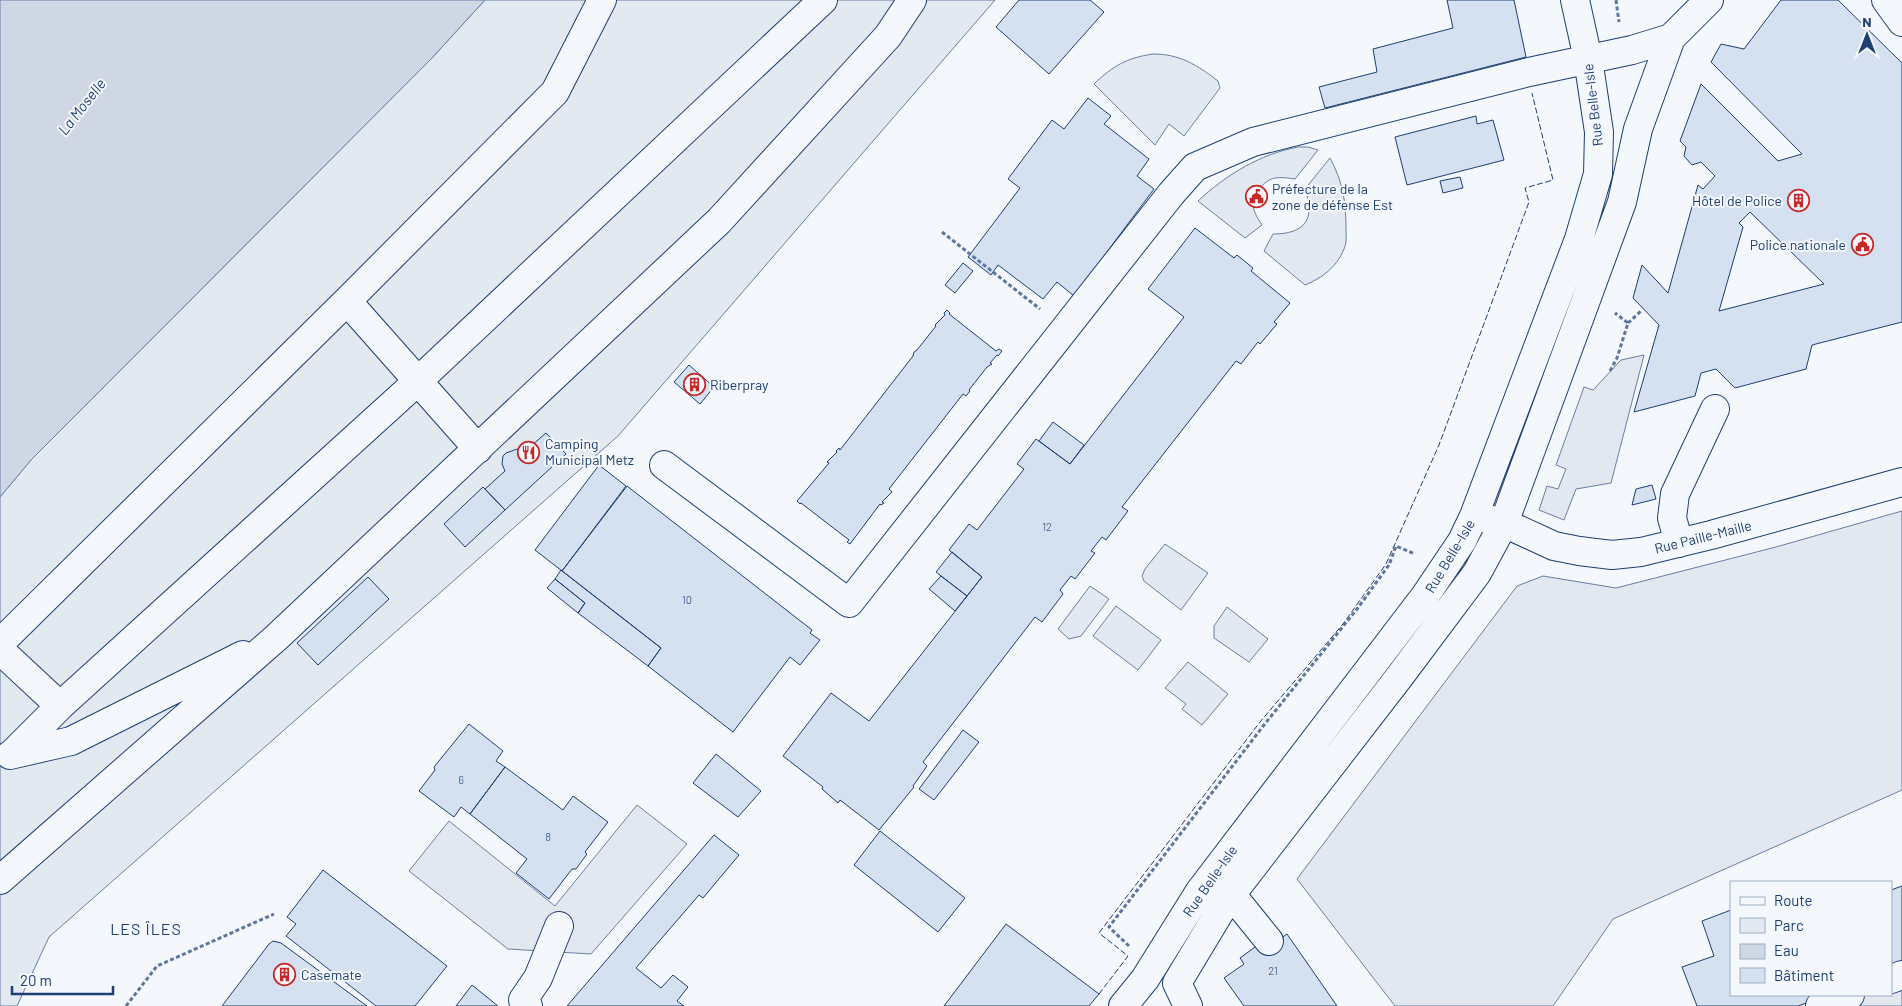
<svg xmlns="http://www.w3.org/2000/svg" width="1902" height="1006" viewBox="0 0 1902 1006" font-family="Barlow,sans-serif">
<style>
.green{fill:#e3e9f0;stroke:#687fa3}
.parking{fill:#e3e8f0;stroke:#687fa3}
.water{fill:#cfd7e4;stroke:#687fa3}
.building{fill:#d5e0f0;stroke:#1d3f73;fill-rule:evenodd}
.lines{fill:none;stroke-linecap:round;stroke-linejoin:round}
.minor-casing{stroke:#1d3f73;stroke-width:30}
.path{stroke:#5e769c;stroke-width:3;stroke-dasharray:4 2.5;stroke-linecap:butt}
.minor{stroke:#f4f7fb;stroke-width:28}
.fence{stroke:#1d3f73;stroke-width:1;stroke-dasharray:6 2.5;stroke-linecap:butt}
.labels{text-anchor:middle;stroke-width:4;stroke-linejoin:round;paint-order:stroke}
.number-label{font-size:11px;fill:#4b6792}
.street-label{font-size:14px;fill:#1d3f73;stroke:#f4f7fb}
.poi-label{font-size:14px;fill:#1d3f73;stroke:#f4f7fb;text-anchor:start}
.water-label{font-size:15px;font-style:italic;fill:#1d3f73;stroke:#f4f7fb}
.quarter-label{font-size:16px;letter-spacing:1px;fill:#1d3f73;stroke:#f4f7fb}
</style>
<rect width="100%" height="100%" fill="#f4f7fb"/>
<!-- green -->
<path class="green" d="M485,0H995L618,436L49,937L17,1006H0V497L31,460L431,59Z
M1153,54C1180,54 1197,65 1218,81L1220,88L1184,136L1169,124L1155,145L1094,84C1113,66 1126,58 1153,54Z
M1298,147H1308L1318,150L1295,179C1289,178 1281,177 1275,178C1269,179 1263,184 1259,189C1248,202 1254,213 1262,225L1245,238L1198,201C1226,175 1260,154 1298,147Z
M1330,158C1343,182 1346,202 1346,229C1346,235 1347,243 1344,249C1337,267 1322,278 1305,285L1264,251L1273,234C1305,234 1316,219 1305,189Z
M1165,544L1208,573L1181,610L1144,581L1142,576L1145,569Z
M1090,586L1109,599L1081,636L1069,639L1058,629Z
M1116,606L1161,640L1138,670L1093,636Z
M1227,607L1268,639L1249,662L1214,638V626Z
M1188,662L1228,694L1202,725L1182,709L1186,704L1165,688Z"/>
<!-- parking -->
<path class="parking" d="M1644,355L1611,483L1576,489L1564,520L1539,510L1547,486L1558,489L1566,469L1556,465L1584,387L1593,390L1621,360Z
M1902,511V790L1613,919L1553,1006H1395L1297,879L1517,586L1543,576L1616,588L1776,547Z
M637,805L687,844L591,954L508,949L409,871L449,821L555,906Z
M1902,975V1006H1820L1850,995H1891V979Z"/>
<!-- water -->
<path class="water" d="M0,0H485L431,59L31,460L0,497Z"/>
<!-- building -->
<path class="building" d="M1019,0H1090L1104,12L1049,74L996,27Z
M1447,0H1514L1526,57L1325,108L1319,87L1377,72L1373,49L1453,28Z
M1781,0H1838L1902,63V322L1812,345L1806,369L1735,388L1716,369L1701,373L1695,396L1634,412L1659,325L1633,298L1642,265L1668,293L1698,185L1703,189L1715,176L1701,162L1692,165L1684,156L1686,147L1680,141L1701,84L1778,161L1802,154L1711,62L1721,44L1744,49ZM1750,212L1824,284L1719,311L1743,227L1739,223Z
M1088,98L1111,116L1104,124L1149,159L1137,176L1154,189L1074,296L1057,282L1043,299L998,265L991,275L968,257L1020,188L1008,179L1052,120L1064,129Z
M1476,116L1477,124L1493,120L1504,160L1407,185L1395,137Z
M1460,177L1463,188L1443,193L1440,181Z
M1195,228L1234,258L1237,255L1253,268L1251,271L1290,303L1274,322L1277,324L1260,344L1258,342L1241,364L1236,361L1122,507L1128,511L1106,540L1102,537L1091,551L1095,553L1075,579L1071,576L1060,590L1063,594L1042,622L1035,617L923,762L927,766L913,786L914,787L879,830L840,800L838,803L822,789L823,787L783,756L831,693L869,721L982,577L949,550L969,524L977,530L1024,469L1017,464L1036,439L1070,464L1184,317L1148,289Z
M963,263L973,271L955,293L945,285Z
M947,310L950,313L949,314L996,351L999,349L1002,351L998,356L997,355L990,363L992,364L987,367L969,390L970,391L966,396L963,394L889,489L892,492L882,502L884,503L881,505L880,504L850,544L847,542L849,540L801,503L800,504L797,501L829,463L827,462L837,452L836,451L839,448L840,450L913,356L914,352L917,350L936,326L935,325L945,315L944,313Z
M689,365L714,387L700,404L674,382Z
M1053,422L1084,445L1070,464L1039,441Z
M546,433L566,454L505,510L485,489L505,471L502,464L503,456L506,453L517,449L524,452Z
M599,465L626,486L562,571L535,550Z
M1652,485L1656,499L1632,505L1636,489Z
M627,486L812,630L810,633L820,640L800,665L790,657L733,732L648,666L661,648L562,571Z
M483,487L505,510L465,547L444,524Z
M952,552L982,577L967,596L936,572Z
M561,570L661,648L648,666L578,613L585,603L555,579Z
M941,576L967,596L955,611L929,589Z
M368,577L389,599L318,665L297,643Z
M555,579L585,603L578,613L547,588Z
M469,724L503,751L496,761L505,767L470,814L461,807L454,817L419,791L435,770L434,767Z
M963,730L979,742L934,800L919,789Z
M716,754L761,791L738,817L693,783Z
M505,767L563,810L573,796L608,822L585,852L587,854L576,869H572L549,899L516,873L527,859L470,814Z
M880,831L965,898L938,932L854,865Z
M714,835L739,855L703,898L699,895L636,968L661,988L673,975L688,987L677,1001L684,1006H567Z
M323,870L447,966L415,1006H376L286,936L296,924L287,917Z
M1902,886V968L1891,972V890Z
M1731,910V995H1829L1798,1006H1697L1682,967L1714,956L1702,921Z
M1006,924L1099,994L1089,1006H944Z
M1287,934L1337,1006H1244L1224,978L1244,964L1240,958L1262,942L1267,948Z
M273,941L281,943L367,1006H222L269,944Z
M472,985L498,1006H456Z"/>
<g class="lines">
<defs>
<path id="minor" d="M1886,0L1902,22
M347,301L478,449
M664,465L849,603L1171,194L1195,167L1253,142L1529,72L1632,50L1671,38
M1487,519L1504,523L1554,546L1579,551L1612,555L1641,552L1711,535L1902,482
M1679,543L1672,518L1675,494L1715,409
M0,643L347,301L555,92L602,0
M0,650L60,706
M13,753L60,706L418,381L823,0
M10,755L71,741L243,655
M0,880L277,637L719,221L888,36L912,0
M1231,894L1269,941
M1891,979L1902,975
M528,1006L523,1000L538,978L559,926
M1123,1006L1145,979L1200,891L1425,596L1462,541L1474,516L1579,239L1598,174L1599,132L1588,59L1575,0
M1188,1006L1177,983L1227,900L1400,676L1477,573L1504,523L1622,202L1638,129L1671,38L1709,0
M1820,1006L1850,995"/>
</defs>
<!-- minor casing -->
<use href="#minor" class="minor-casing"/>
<!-- path -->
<path class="path" d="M1616,0L1619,22
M942,232L1040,309
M1628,323L1641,311
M1610,371L1617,358L1628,323L1615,313
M1129,946L1109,927L1264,725L1357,609L1389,565L1396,546L1415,554
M126,1006L157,966L274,914"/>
<!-- minor -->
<use href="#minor" class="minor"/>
<!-- fence -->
<path class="fence" d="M1099,994L1128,956L1099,933L1260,722L1343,624L1386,564L1439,445L1505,267L1529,202L1525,188L1553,180L1532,93"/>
</g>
<!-- icons -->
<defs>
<symbol id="civic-ring" viewBox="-11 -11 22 22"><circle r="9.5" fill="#f4f7fb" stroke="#c62828" stroke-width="1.5"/><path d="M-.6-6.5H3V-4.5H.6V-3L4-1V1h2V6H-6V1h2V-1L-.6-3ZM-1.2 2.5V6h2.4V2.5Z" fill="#c62828"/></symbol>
<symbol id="building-ring" viewBox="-11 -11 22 22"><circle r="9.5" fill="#f4f7fb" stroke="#c62828" stroke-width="1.5"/><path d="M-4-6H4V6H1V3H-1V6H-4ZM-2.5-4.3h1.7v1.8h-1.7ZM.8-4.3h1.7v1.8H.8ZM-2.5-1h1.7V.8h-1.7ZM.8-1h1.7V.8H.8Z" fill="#c62828"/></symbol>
<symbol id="restaurant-ring" viewBox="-11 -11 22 22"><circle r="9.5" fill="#f4f7fb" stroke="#c62828" stroke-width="1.5"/><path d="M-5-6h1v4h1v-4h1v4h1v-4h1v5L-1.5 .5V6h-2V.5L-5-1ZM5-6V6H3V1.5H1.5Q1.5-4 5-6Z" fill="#c62828"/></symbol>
</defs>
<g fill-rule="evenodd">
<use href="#civic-ring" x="1244" y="184" width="25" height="25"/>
<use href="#building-ring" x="1786" y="188" width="25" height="25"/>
<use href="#civic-ring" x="1850" y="232" width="25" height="25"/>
<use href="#building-ring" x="682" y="372" width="25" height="25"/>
<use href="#restaurant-ring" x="516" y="440" width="25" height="25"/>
<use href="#building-ring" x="272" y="962" width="25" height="25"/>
</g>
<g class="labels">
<!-- number labels -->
<g class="number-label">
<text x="1047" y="531">12</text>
<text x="687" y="604">10</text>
<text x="461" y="784">6</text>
<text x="548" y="841">8</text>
<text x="1273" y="975">21</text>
</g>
<!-- street labels -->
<g class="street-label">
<text transform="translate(1593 105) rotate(-97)" y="5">Rue Belle-Isle</text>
<text transform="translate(1703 537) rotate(-14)" y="5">Rue Paille-Maille</text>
<text transform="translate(1450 556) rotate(-59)" y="5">Rue Belle-Isle</text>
<text transform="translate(1210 881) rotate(-55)" y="5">Rue Belle-Isle</text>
</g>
<!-- poi labels -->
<g class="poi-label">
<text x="1272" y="194">Préfecture de la<tspan x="1272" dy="16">zone de défense Est</tspan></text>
<text x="1782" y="206" text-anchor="end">Hôtel de Police</text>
<text x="1846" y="250" text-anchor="end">Police nationale</text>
<text x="710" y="390">Riberpray</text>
<text x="545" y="449">Camping<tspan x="545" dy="16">Municipal Metz</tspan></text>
<text x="301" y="980">Casemate</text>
</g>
<!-- water labels -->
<g class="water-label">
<text transform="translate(82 107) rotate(-52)" y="5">La Moselle</text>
</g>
<!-- quarter labels -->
<g class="quarter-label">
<text x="146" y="935">LES ÎLES</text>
</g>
</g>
<!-- legend -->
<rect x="1730" y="881" width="162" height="115" fill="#f4f7fb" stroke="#9eadc5"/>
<rect x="1740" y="897" width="25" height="8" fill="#f4f7fb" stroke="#9eadc5"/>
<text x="1774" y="906" font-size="15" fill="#1d3f73">Route</text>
<rect x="1740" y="918" width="25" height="15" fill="#e3e9f0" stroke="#9eadc5"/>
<text x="1774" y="931" font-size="15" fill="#1d3f73">Parc</text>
<rect x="1740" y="944" width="25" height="15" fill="#cfd7e4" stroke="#9eadc5"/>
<text x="1774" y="956" font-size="15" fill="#1d3f73">Eau</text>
<rect x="1740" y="968" width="25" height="15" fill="#d5e0f0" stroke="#9eadc5"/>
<text x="1774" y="981" font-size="15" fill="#1d3f73">Bâtiment</text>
<!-- north arrow -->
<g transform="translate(1867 35)" stroke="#f4f7fb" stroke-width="4" paint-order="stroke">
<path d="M0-4L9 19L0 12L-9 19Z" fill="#1d3f73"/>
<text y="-8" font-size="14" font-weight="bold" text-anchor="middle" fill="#1d3f73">N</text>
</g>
<!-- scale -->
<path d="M12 986v8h101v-8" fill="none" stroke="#1d3f73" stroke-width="2.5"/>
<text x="20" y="986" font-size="15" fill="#1d3f73" stroke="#f4f7fb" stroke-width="4" paint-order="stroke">20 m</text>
</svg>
